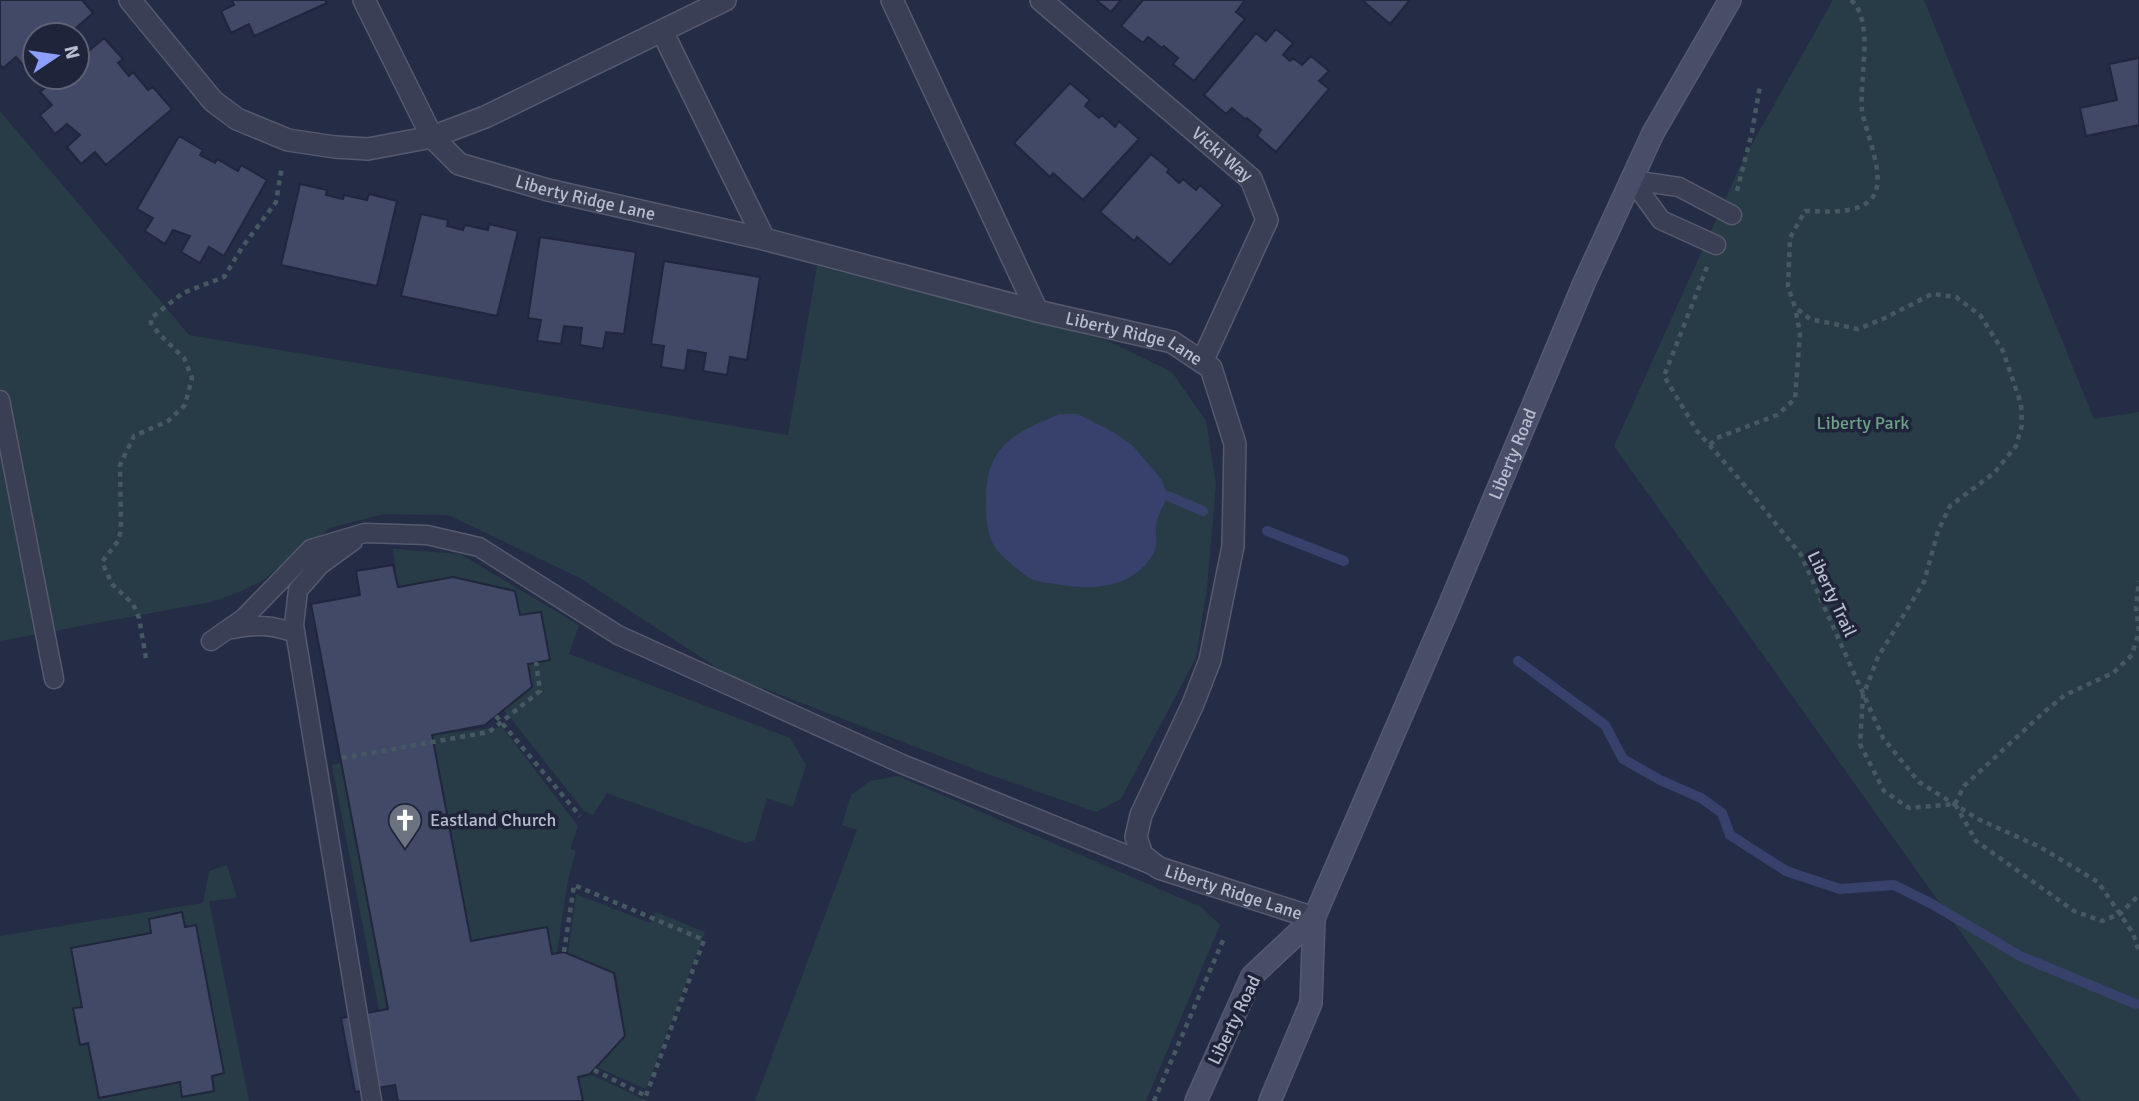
<svg xmlns="http://www.w3.org/2000/svg" width="2139" height="1101" viewBox="0 0 2139 1101" font-family="Signika,sans-serif">
<style>
.green{fill:#283c47}
.water{fill:#37416c}
.lines{fill:none;stroke-linecap:round;stroke-linejoin:round}
.stream{stroke:#37416c;stroke-width:10}
.building{fill:#424966;stroke:#21263d;stroke-width:2}
.lane-casing{stroke:#565a6f;stroke-width:21}
.street-casing{stroke:#565a6f;stroke-width:24}
.secondary-casing{stroke:#565a6f;stroke-width:24}
.path{stroke:#465962;stroke-width:4.5;stroke-dasharray:5 5;stroke-linecap:butt}
.lane{stroke:#3a3f55;stroke-width:18}
.street{stroke:#3a3f55;stroke-width:21}
.secondary{stroke:#484d68;stroke-width:21}
.labels{text-anchor:middle;stroke-width:7;stroke-linejoin:round;paint-order:stroke}
.street-label{font-size:18px;fill:#b8bcce;stroke:#1f243b}
.park-label{font-size:18px;fill:#6da185;stroke:#1f243b}
.poi-label{font-size:18px;fill:#b8bcce;stroke:#1f243b;text-anchor:start}
</style>
<rect width="100%" height="100%" fill="#252c46"/>
<!-- green -->
<path class="green" d="M1833,0H1924L2094,419L2139,412V1101H2081L1614,446L1743,160Z
M0,111L189,335L788,435L817,266L1106,340L1172,372L1206,421L1216,484L1207,588L1196,658L1121,799L1096,812L979,771L728,675L580,578L448,515L384,514L330,528L260,582L237,593L211,602L0,641Z
M393,549L460,554L579,625L569,654L790,738L806,765L793,807L767,798L755,840L745,843L607,793L593,815L584,811L504,710L532,687L528,664L550,659L541,612L520,615L515,591L453,577L398,587Z
M502,727L578,826L570,849L576,851L568,880L557,953L552,954L547,927L471,941L432,735Z
M341,763L388,1009L379,1010L332,765Z
M898,776L1201,907L1220,925L1146,1101H755L857,830L842,825L851,795L870,781Z
M227,865L237,898L209,901L249,1101H0V936L203,903L209,871Z
M576,894L650,923L656,912L705,932L646,1089L597,1067L625,1036L616,974L568,953Z
M590,1074L647,1101H583L578,1077Z"/>
<!-- water -->
<path class="water" d="M1060,414H1078L1115,433L1133,446L1162,480L1168,496C1164,504 1159,513 1157,521C1153,534 1161,542 1152,556C1130,590 1090,590 1055,584C1048,583 1036,582 1030,578C1022,574 1003,557 997,550C986,536 986,516 986,499C986,445 1016,432 1060,414Z"/>
<g class="lines">
<!-- stream -->
<path class="stream" d="M1168,496L1203,511
M1267,531L1344,561
M1518,661L1605,725L1623,759L1660,780L1701,798L1722,813L1730,835L1786,871L1840,889L1894,885L1932,904L2020,956L2136,1004"/>
</g>
<!-- building -->
<path class="building" d="M0,0H82L93,13L68,35H35V63L27,70L16,57L3,68L0,65Z
M232,0H325L327,3L254,36L249,24L231,33L221,11L234,5Z
M1096,0H1121L1111,12Z
M1143,0H1245L1236,12L1245,19L1194,81L1173,64L1178,58L1164,46L1162,48L1148,37L1143,43L1121,26Z
M1362,0H1410L1390,24Z
M1276,29L1293,43L1283,55L1290,61L1293,58L1302,65L1311,56L1329,71L1319,81L1329,89L1276,152L1257,136L1261,130L1247,118L1246,120L1232,108L1226,114L1204,95L1256,33L1266,41Z
M104,38L123,59L118,63L129,76L133,72L148,90L153,87L172,109L106,165L95,152L81,164L67,147L80,135L67,124L55,134L40,115L52,105L40,92L58,77H77V61Z
M2139,58V125L2086,136L2080,108L2117,100L2109,64Z
M1070,83L1090,100L1085,106L1099,118L1102,115L1115,127L1119,121L1139,139L1083,200L1053,173L1050,177L1014,143Z
M179,136L203,150L200,155L215,163L217,159L238,171L241,165L267,180L224,256L209,247L200,263L181,252L190,236L173,230L165,244L145,231L153,218L137,209Z
M1151,154L1169,169L1167,172L1179,183L1183,179L1196,190L1200,185L1223,205L1170,265L1137,237L1134,241L1100,212Z
M300,184L327,190L326,195L343,199L344,195L367,200L369,194L397,201L377,286L281,265Z
M421,214L448,220L447,226L463,230L465,225L488,230L489,224L518,231L497,316L401,296Z
M540,237L636,252L624,334L606,332L603,349L580,345L582,328L564,326L561,344L537,341L541,320L528,318Z
M664,261L760,277L747,360L730,357L727,375L703,371L706,353L688,350L685,371L661,367L664,346L651,344Z
M393,565L398,587L453,577L515,591L520,615L541,612L550,660L528,664L532,687L485,725L432,735L471,941L547,927L552,954L564,952L614,973L625,1036L590,1074L578,1077L583,1101H398L395,1085L355,1092L341,1018L388,1009L311,604L360,595L356,571Z
M182,912L185,927L196,925L224,1073L212,1076L214,1091L182,1097L180,1082L99,1098L88,1043L80,1045L73,1008L82,1007L71,948L151,933L149,919Z"/>
<g class="lines">
<defs>
<path id="lane" d="M1632,180L1661,220L1716,245
M1632,180L1679,187L1732,215
M0,400L54,679
M353,541L320,565L298,590L294,625L372,1101
M233,629C256,624 273,625 294,633
M211,641L244,618L311,549L365,533L427,535L479,547L618,635L902,764L1152,865"/>
<g id="street">
<path d="M130,0L213,101L237,119L288,140L335,147L368,149L432,137L485,117L725,0"/>
<path id="s1" d="M364,0L432,137L459,164L548,190L764,239L1037,311L1172,342L1211,368L1235,444L1233,546L1210,660L1193,704L1141,815L1136,837L1142,855L1159,868L1314,918"/>
<path d="M892,0L1037,311"/>
<path id="s2" d="M1041,0L1251,179L1267,220L1202,362"/>
<path d="M662,31L764,239"/>
</g>
<g id="secondary">
<path d="M1196,1101L1252,976L1314,918"/>
<path id="s3" d="M1270,1101L1311,1003L1314,918L1449,606L1584,283L1653,133L1730,0"/>
</g>
</defs>
<!-- lane casing -->
<use href="#lane" class="lane-casing"/>
<!-- street casing -->
<use href="#street" class="street-casing"/>
<!-- secondary casing -->
<use href="#secondary" class="secondary-casing"/>
<!-- path -->
<path class="path" d="M1851,0C1875,21 1859,79 1862,110C1865,132 1888,179 1872,198C1859,215 1825,211 1805,211L1790,238L1788,287L1795,307L1810,319L1858,329L1885,318L1932,294L1956,297L1980,315L2003,351L2021,404L2022,425L2016,446L1994,473L1950,506L1938,531L1924,582L1878,657L1863,696L1860,744L1884,791L1909,808L1955,804L1976,841L2074,911L2102,921L2120,914L2139,895
M1737,191L1752,132L1760,86
M1707,267L1664,376L1697,431L1747,488L1801,555L1883,738L1919,782L1978,819L2040,847L2098,882L2133,933L2139,952
M1710,445L1717,438L1777,415L1795,399L1800,333L1795,308
M146,658L139,618L133,604L112,584L102,562L118,541L121,530L120,465L134,436L168,421L185,405L192,378L184,358L159,334L151,323V318L183,293L224,277L243,246L276,202L282,166
M496,716L580,816
M342,758L489,732L540,691L536,662
M1955,804L1964,786L2044,712L2065,695L2113,673L2132,655L2139,631L2136,607L2139,581
M564,952L574,885L704,940L644,1101
M594,1070L646,1096
M1154,1101L1224,938"/>
<!-- lane -->
<use href="#lane" class="lane"/>
<!-- street -->
<use href="#street" class="street"/>
<!-- secondary -->
<use href="#secondary" class="secondary"/>
</g>
<!-- icons -->
<defs>
<symbol id="church-pin" viewBox="-11 -11 22 30"><path d="M0 17L-7.5 6A9.5 9.5 0 1 1 7.5 6Z" fill="#6b7280" stroke="#1f243b"/><path d="M-1.2-6h2.4v3.5h3.3v2.4h-3.3V6h-2.4V-.1h-3.3v-2.4h3.3Z" fill="#fff"/></symbol>
</defs>
<g fill-rule="evenodd">
<use href="#church-pin" x="386" y="801" width="38" height="52"/>
</g>
<g class="labels">
<!-- street labels -->
<g class="street-label">
<text dy="6" stroke="none"><textPath href="#s2" startOffset="238">Vicki Way</textPath></text>
<text dy="6" stroke="none"><textPath href="#s1" startOffset="322">Liberty Ridge Lane</textPath></text>
<text dy="6" stroke="none"><textPath href="#s1" startOffset="889">Liberty Ridge Lane</textPath></text>
<text dy="6" stroke="none"><textPath href="#s3" startOffset="696">Liberty Road</textPath></text>
<text transform="translate(1832 594) rotate(65)" y="6">Liberty Trail</text>
<text dy="6" stroke="none"><textPath href="#s1" startOffset="1582">Liberty Ridge Lane</textPath></text>
<text transform="translate(1234 1020) rotate(-64)" y="6">Liberty Road</text>
</g>
<!-- park labels -->
<g class="park-label">
<text x="1863" y="429">Liberty Park</text>
</g>
<!-- poi labels -->
<g class="poi-label">
<text x="430" y="826">Eastland Church</text>
</g>
</g>
<!-- north arrow -->
<g transform="translate(56 56) rotate(77)"><circle r="33" fill="#1f243b" stroke="#5c6176" stroke-width="2"/>
<path d="M0-5L12 26L0 18L-12 26Z" fill="#8c9fff"/>
<text y="-10" font-size="19" font-weight="bold" text-anchor="middle" fill="#b8bcce">N</text>
</g>
</svg>
